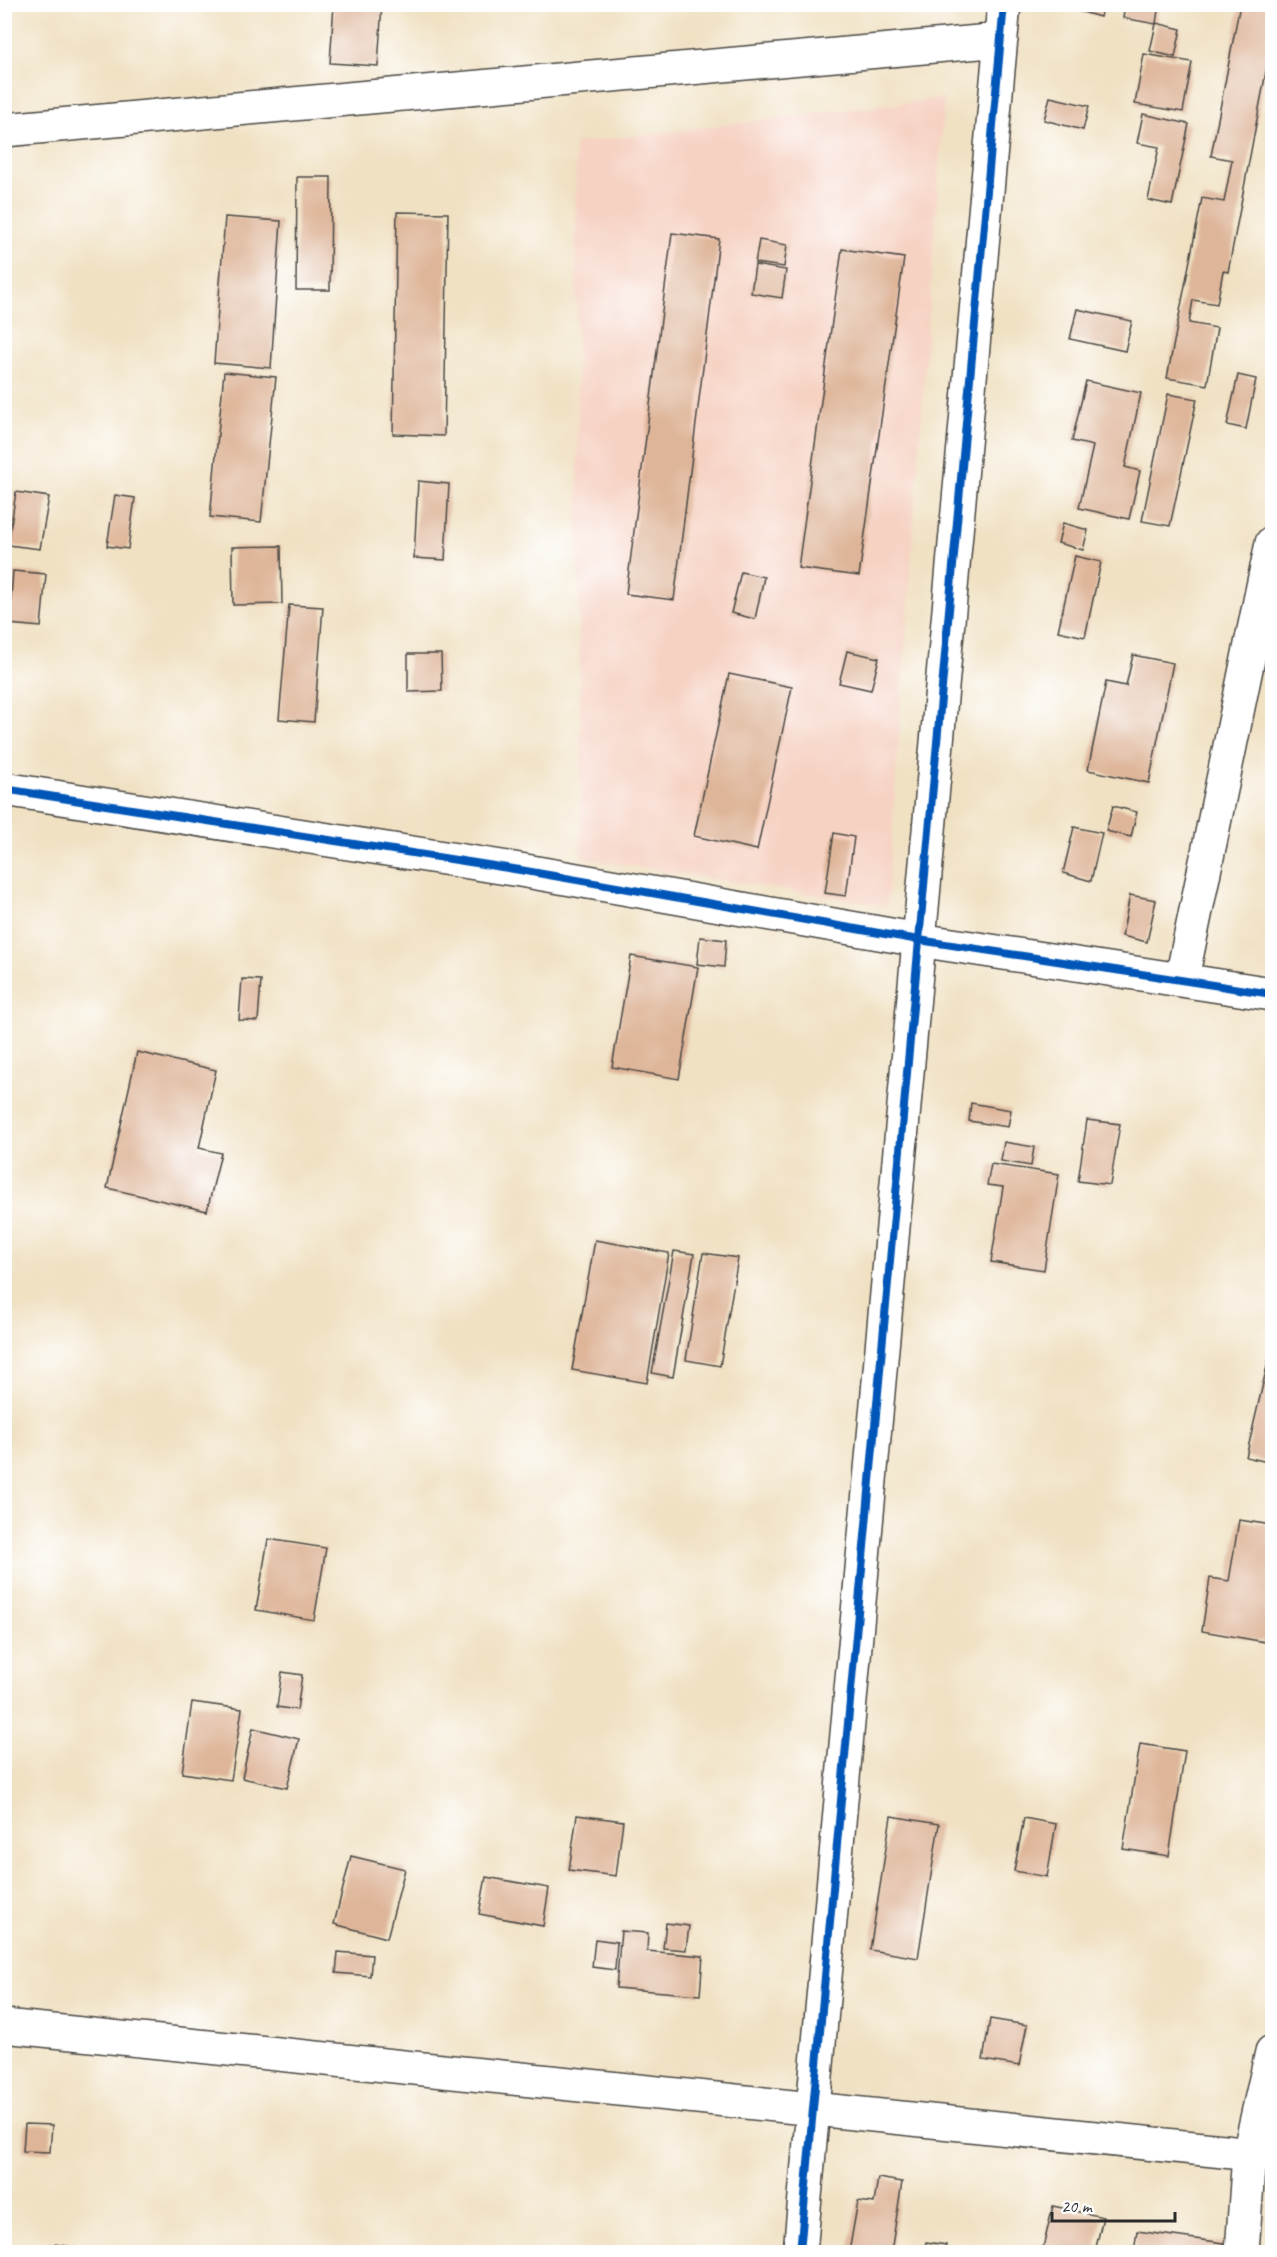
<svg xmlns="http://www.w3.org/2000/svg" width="1277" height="2257" viewBox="0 0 1277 2257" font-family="Caveat,sans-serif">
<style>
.built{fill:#f6d2c3}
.building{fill:#deb599}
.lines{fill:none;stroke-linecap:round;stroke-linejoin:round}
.minor-casing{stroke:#494642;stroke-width:36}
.minor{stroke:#fff;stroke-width:33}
.cycleway-casing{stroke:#fff;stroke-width:11}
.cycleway{stroke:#0057b8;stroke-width:8}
</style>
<rect width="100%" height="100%" fill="#fff"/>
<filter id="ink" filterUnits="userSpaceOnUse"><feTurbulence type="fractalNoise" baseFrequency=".0167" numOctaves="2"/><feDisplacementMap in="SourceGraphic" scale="12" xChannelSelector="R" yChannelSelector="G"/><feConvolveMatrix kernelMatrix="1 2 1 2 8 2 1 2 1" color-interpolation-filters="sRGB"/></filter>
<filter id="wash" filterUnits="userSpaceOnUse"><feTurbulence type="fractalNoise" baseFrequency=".008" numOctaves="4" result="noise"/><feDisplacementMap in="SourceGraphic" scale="24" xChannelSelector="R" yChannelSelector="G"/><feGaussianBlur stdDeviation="1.35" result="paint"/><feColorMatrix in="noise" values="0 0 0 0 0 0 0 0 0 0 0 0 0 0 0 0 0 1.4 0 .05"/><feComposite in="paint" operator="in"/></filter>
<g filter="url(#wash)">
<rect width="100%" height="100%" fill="#f0e1c3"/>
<!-- built -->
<path class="built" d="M944,98L887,906L581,858L575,143Z"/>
<g id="blocks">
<!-- building -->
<path class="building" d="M334,4H382L378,66L330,63Z
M1066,4H1103L1100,17L1065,7Z
M1125,4H1159L1156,23L1181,29L1175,57L1150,51L1156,24L1123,18Z
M1240,4H1272V57L1269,56L1228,272L1223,271L1217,304L1193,300L1189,323L1217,328L1207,385L1167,378L1202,198L1224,202L1232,160L1211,156Z
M1144,54L1192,62L1183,112L1135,104Z
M1050,97L1089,106L1083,130L1044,120Z
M1143,114L1189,124L1172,205L1148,200L1159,147L1137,143Z
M297,177H331L330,290H296Z
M397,212L448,213L444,436L393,434Z
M225,217L281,221L271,368L214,363Z
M672,233L719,239L674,600L626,594Z
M759,240L787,245L784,267L755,263Z
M842,249L904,258L859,576L798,568Z
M755,265L786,270L782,298L751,293Z
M1077,309L1132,321L1125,351L1070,339Z
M224,372L276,377L261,522L210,517Z
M1238,375L1256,379L1246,429L1227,425Z
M1086,381L1141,393L1125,467L1140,471L1129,519L1079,508L1093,446L1072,441Z
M1168,394L1197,399L1170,526L1142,521Z
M418,481L449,484L445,560L414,558Z
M16,492L49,497L40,549L8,545Z
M115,495L135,498L128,549L107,546Z
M1063,523L1088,530L1083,550L1058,543Z
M281,546L282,604L233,605L232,547Z
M1075,556L1101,562L1085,637L1058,631Z
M13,571L46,574L41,627L9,624Z
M741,572L764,577L755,619L731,613Z
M289,605L323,607L314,722L279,719Z
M847,651L879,658L871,690L839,683Z
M408,654H441L442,691L408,692Z
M1133,655L1173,663L1149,783L1088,770L1106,682L1126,686Z
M729,674L792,687L757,850L694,836Z
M1113,806L1137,812L1131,837L1106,831Z
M1074,827L1102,833L1091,881L1063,873Z
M834,833L854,837L846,896L825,893Z
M1130,895L1156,900L1147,942L1122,936Z
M700,937L726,940L724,967L697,964Z
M631,956L698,967L679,1079L612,1067Z
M242,979L261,980L258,1021L239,1020Z
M137,1052L216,1070L199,1148L221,1153L207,1211L107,1188Z
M971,1103L1011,1110L1008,1127L969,1121Z
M1087,1120L1120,1124L1110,1185L1078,1181Z
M1004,1142L1034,1147L1031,1166L1001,1161Z
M991,1164L1059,1174L1044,1270L991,1262L1003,1187L987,1185Z
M595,1240L669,1253L647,1383L572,1370Z
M674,1251L694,1254L673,1377L652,1373Z
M703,1253L738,1258L720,1366L686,1360Z
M1272,1345V1463L1246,1457Z
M1239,1520L1272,1525L1271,1643L1202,1631L1210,1578L1229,1581Z
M268,1539L326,1548L314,1620L256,1610Z
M282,1672L302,1675L297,1710L277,1707Z
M192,1702L242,1709L231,1780L182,1773Z
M253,1728L299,1739L287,1788L242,1778Z
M1140,1744L1185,1751L1169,1856L1123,1849Z
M577,1815L623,1821L616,1876L569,1870Z
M891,1816L939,1824L918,1958L870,1950Z
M1024,1818L1056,1824L1047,1877L1014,1871Z
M351,1856L405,1869L387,1938L334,1924Z
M486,1877L549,1888L543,1926L479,1914Z
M666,1923L689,1926L686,1950L663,1948Z
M621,1931L648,1933L647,1951L703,1956L700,1995L616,1988Z
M595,1939L617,1942L615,1970L592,1967Z
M338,1952L372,1955L370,1976L336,1973Z
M990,2019L1027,2025L1019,2066L983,2060Z
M25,2124L52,2125L50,2152L23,2151Z
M878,2178L902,2182L891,2252H849L858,2201L874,2203Z
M1053,2206L1103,2217L1095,2252H1042Z
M1137,2231L1224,2243L1223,2252H1134Z
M926,2242L946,2245L945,2252H925Z
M54,2244L95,2251V2252H53Z"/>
</g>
</g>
<g filter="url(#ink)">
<use href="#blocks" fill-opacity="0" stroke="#494642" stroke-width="1.5"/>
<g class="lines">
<defs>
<path id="minor" d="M4,130L1001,40
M4,789L520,870L919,940L1272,994
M1182,978L1272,543
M4,2026L1272,2156
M800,2252L1004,4
M1242,2252L1249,2154L1272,2052"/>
</defs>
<!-- minor casing -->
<use href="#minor" class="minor-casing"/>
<!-- minor -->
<use href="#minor" class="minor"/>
<defs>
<path id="cycleway" d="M4,789L520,870L919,940L1272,994
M800,2252L1004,4"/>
</defs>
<!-- cycleway casing -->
<use href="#cycleway" class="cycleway-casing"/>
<!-- cycleway -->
<use href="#cycleway" class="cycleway"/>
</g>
</g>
<!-- margin -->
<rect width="1277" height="2257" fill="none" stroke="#fff" stroke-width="24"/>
<!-- scale -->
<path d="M1052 2212v9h123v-9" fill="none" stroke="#2b2b2b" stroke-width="3"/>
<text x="1061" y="2212" font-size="18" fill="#2b2b2b" stroke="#ffffff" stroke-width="4.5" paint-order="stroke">20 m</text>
</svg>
